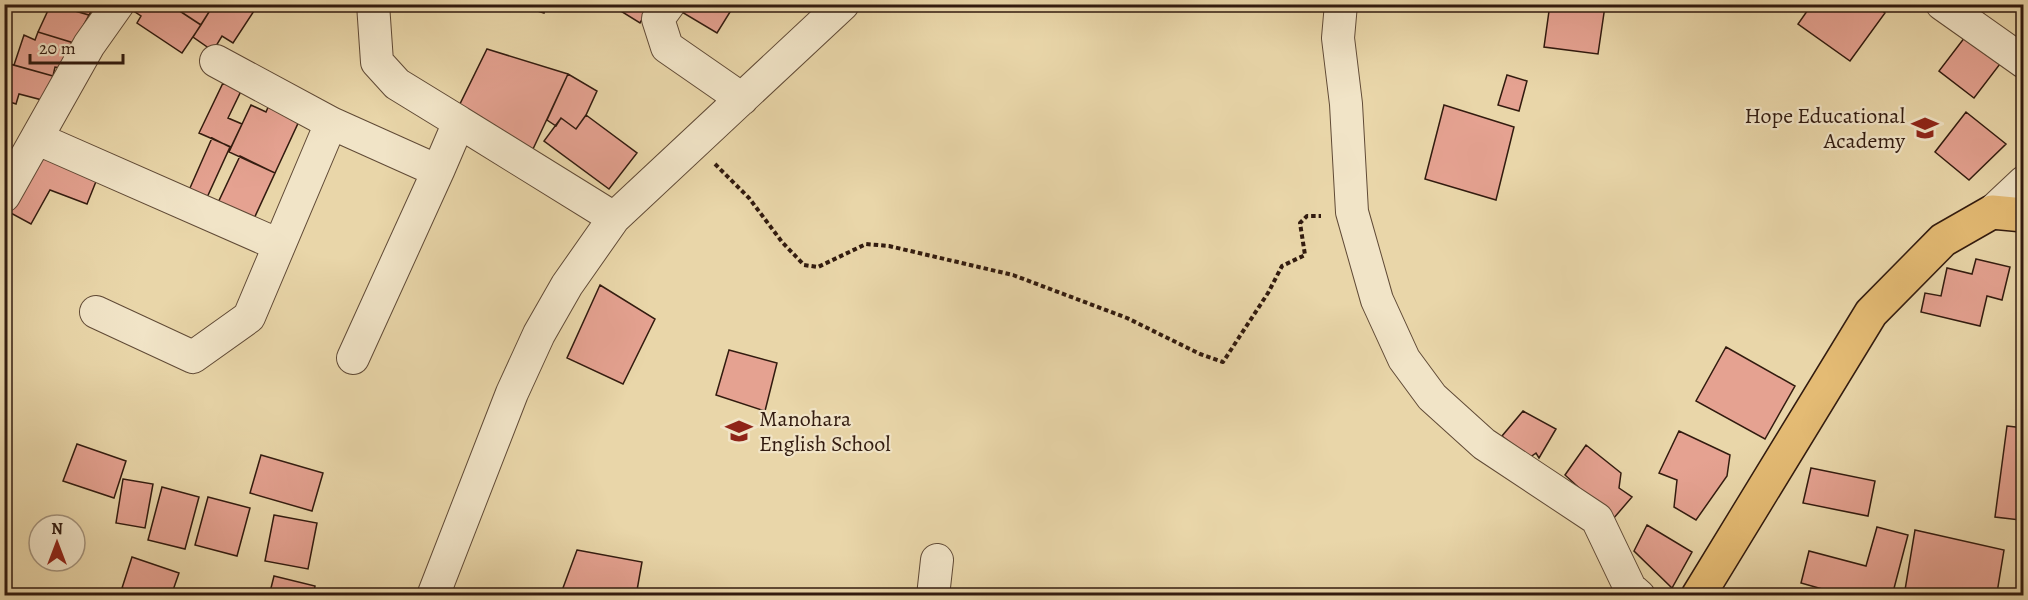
<svg xmlns="http://www.w3.org/2000/svg" width="2028" height="600" viewBox="0 0 2028 600" font-family="Alegreya,serif">
<style>
.building{fill:#e5a291;stroke:#321b0f;stroke-width:1.5}
.lines{fill:none;stroke-linecap:round;stroke-linejoin:round}
.minor-casing{stroke:#604a36;stroke-width:34}
.major-casing{stroke:#321b0f;stroke-width:36}
.path{stroke:#321b0f;stroke-width:4;stroke-dasharray:4.5 3;stroke-linecap:butt}
.minor{stroke:#f1e4c7;stroke-width:32}
.major{stroke:#e4bb74;stroke-width:33}
.labels{text-anchor:middle;stroke-width:4.5;stroke-linejoin:round;paint-order:stroke}
.poi-label{font-size:22px;fill:#321b0f;stroke:#f1e4c7;text-anchor:end}
</style>
<rect width="100%" height="100%" fill="#e9d6a9"/>
<filter id="stains"><feTurbulence type="fractalNoise" baseFrequency=".00333" numOctaves="4"/><feColorMatrix values="0 0 0 0 .2 0 0 0 0 .09 0 0 0 0 .02 0 0 0 .5 -.17"/></filter>
<radialGradient id="worn" r=".72"><stop offset=".6" stop-color="#630" stop-opacity="0"/><stop offset="1" stop-color="#630" stop-opacity=".3"/></radialGradient>
<!-- building -->
<path class="building" d="M51,4L89,15L74,43L38,32Z
M51,4H96L89,15Z
M136,4H169L201,25L182,53L137,23L141,16L132,10Z
M169,4H214L201,25Z
M214,4H244L254,11L233,43L222,36L213,51L193,37Z
M515,4H546L544,13Z
M622,4H651L640,23L619,10Z
M677,4H735L717,33L675,8Z
M1550,4L1605,6L1598,54L1544,47Z
M1812,4H1873L1885,13L1850,61L1798,24Z
M38,32L74,43L68,69L55,67L53,76L14,65L24,35L35,40Z
M1965,37L2000,64L1974,98L1939,71Z
M487,49L568,74L533,149L457,110Z
M6,63L53,76L46,101L19,94L16,104L4,100V70Z
M568,74L597,91L586,115L576,129L561,118L556,126L547,120Z
M1507,75L1527,81L1519,111L1498,105Z
M223,83L241,91L228,118L242,124L231,147L199,133Z
M251,105L266,112L269,105L300,119L275,173L229,152Z
M1444,105L1514,127L1496,200L1425,179Z
M1966,112L2006,144L1969,180L1935,152Z
M586,115L637,153L609,189L544,141L561,118L576,129Z
M212,138L230,147L204,204L186,197Z
M39,156L97,179L87,204L50,190L31,224L7,211Z
M240,156L275,173L252,223L216,207Z
M1976,259L2010,267L2002,300L1987,296L1980,326L1921,312L1925,293L1941,296L1947,268L1972,274Z
M600,285L655,319L623,384L567,358Z
M1726,347L1795,386L1765,439L1696,401Z
M729,350L777,363L765,411L716,395Z
M1523,411L1556,429L1539,458L1536,453L1529,458L1502,436Z
M2007,426L2024,428V494L2020,520L1995,517Z
M1679,431L1730,455L1727,476L1696,520L1674,507L1677,480L1659,473Z
M77,444L126,461L114,498L63,481Z
M1586,445L1621,473L1619,488L1632,497L1613,519L1565,475Z
M261,455L323,473L312,511L250,493Z
M1811,468L1875,481L1868,516L1803,503Z
M123,479L153,484L145,528L116,523Z
M162,487L199,497L185,549L148,540Z
M208,497L250,508L237,556L195,545Z
M274,515L317,523L308,569L265,561Z
M1647,525L1692,552L1672,588L1634,551Z
M1877,527L1908,535L1892,596H1847L1801,583L1809,551L1866,566Z
M1915,530L2004,550L1997,593L2011,596H1904Z
M577,550L642,562L636,596H560Z
M132,557L179,573L171,596H145L122,588Z
M274,576L315,586L313,596H269Z"/>
<g class="lines">
<defs>
<path id="minor" d="M373,4L377,62L397,84L459,122
M669,4L658,19L667,47L742,99
M1341,4L1338,38L1346,104L1352,212L1377,300L1404,359L1432,397L1484,444L1597,519L1630,588L1639,596
M1942,4L2024,62
M216,61L331,123L438,171L353,358
M38,139L279,245
M438,171L459,122L614,218
M4,196L89,45L118,4
M1992,212L2024,182
M96,312L193,357L249,317L331,123
M433,596L512,393L539,334L567,285L614,218L843,4
M933,596L937,560"/>
<path id="major" d="M1698,596L1871,313L1943,240L1992,212L2024,215"/>
</defs>
<!-- minor casing -->
<use href="#minor" class="minor-casing"/>
<!-- major casing -->
<use href="#major" class="major-casing"/>
<!-- path -->
<path class="path" d="M715,164L749,198L782,242L804,265L818,267L866,244L889,246L1013,275L1127,318L1200,354L1223,362L1268,293L1282,266L1305,255L1300,223L1307,216H1321"/>
<!-- minor -->
<use href="#minor" class="minor"/>
<!-- major -->
<use href="#major" class="major"/>
</g>
<!-- icons -->
<defs>
<symbol id="school-bare" viewBox="-9 -9 18 18"><path d="M0-5L7-2L0 1L-7-2ZM-4 1L0 2.5L4 1V4Q0 6-4 4Z" fill="#8f2418" stroke="#f1e4c7" stroke-width="2.5" paint-order="stroke"/></symbol>
</defs>
<g fill-rule="evenodd">
<use href="#school-bare" x="1906" y="109" width="38" height="38"/>
<use href="#school-bare" x="720" y="412" width="38" height="38"/>
</g>
<g class="labels">
<!-- poi labels -->
<g class="poi-label">
<text x="1905" y="123">Hope Educational<tspan x="1905" dy="25">Academy</tspan></text>
<text x="759" y="426" text-anchor="start">Manohara<tspan x="759" dy="25">English School</tspan></text>
</g>
</g>
<!-- margin -->
<rect width="2028" height="600" fill="none" stroke="#e9d6a9" stroke-width="24"/>
<rect x="6" y="6" width="2016" height="588" fill="none" stroke="#321b0f" stroke-width="3"/>
<rect x="12" y="12" width="2004" height="576" fill="none" stroke="#321b0f" stroke-width="1.5"/>
<!-- north arrow -->
<g transform="translate(57 543)"><circle r="28" fill="#f1e4c7" stroke="#a5947d" stroke-width="1.5"/>
<path d="M0-4.5L10 22L0 15L-10 22Z" fill="#8f2418"/>
<text y="-9" font-size="16" font-weight="bold" text-anchor="middle" fill="#321b0f">N</text>
</g>
<!-- scale -->
<path d="M30 54v9h93v-9" fill="none" stroke="#321b0f" stroke-width="3"/>
<text x="39" y="54" font-size="18" fill="#321b0f" stroke="#f1e4c7" stroke-width="4.5" paint-order="stroke">20 m</text>
<rect width="100%" height="100%" filter="url(#stains)"/>
<rect width="100%" height="100%" fill="url(#worn)"/>
</svg>
